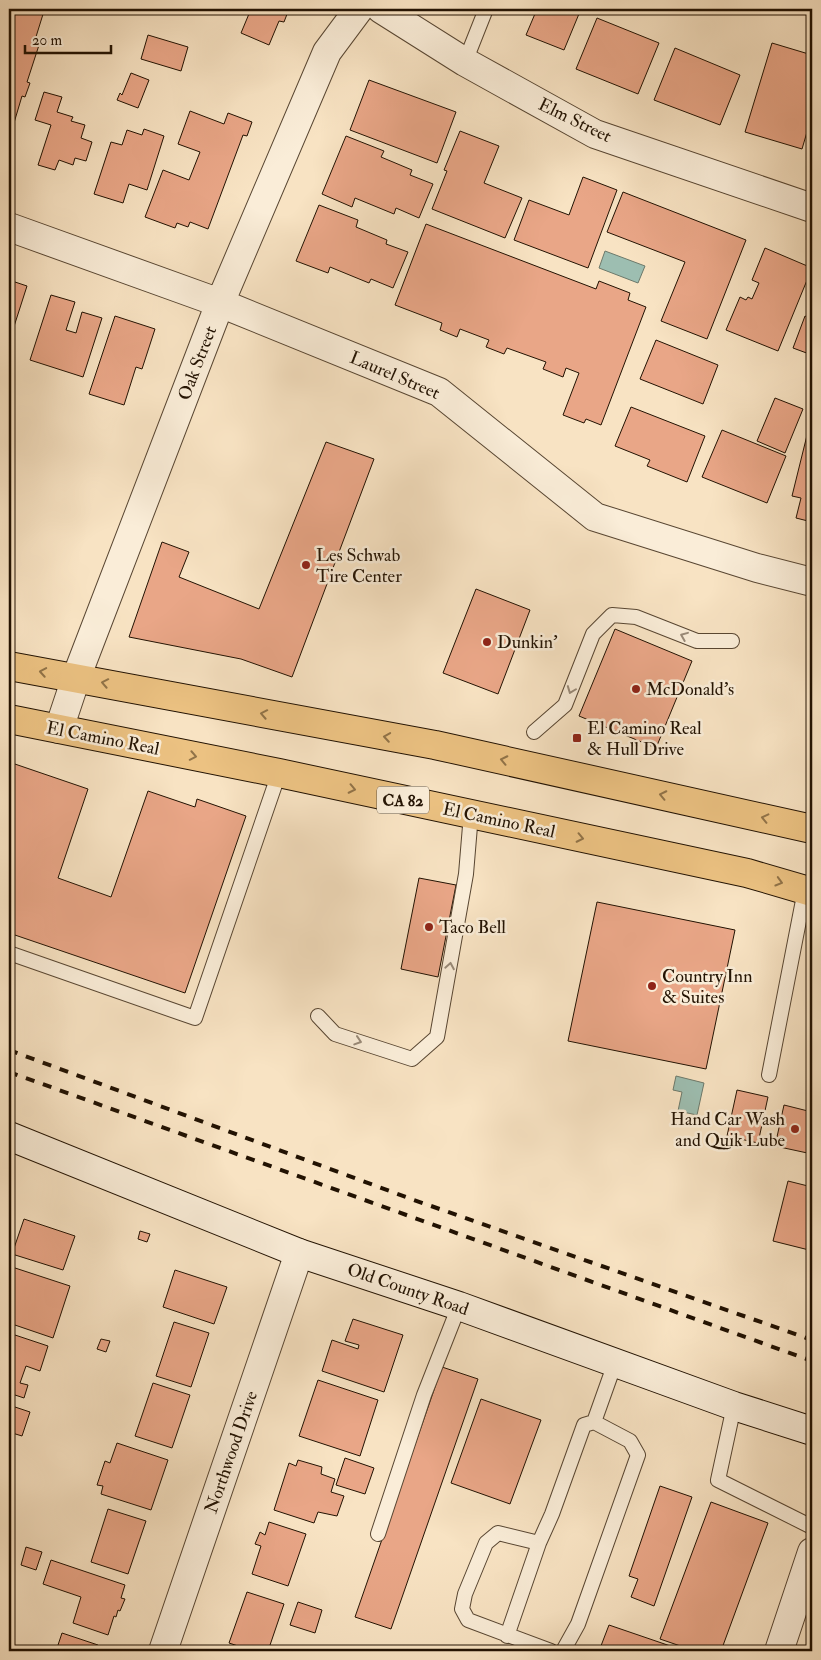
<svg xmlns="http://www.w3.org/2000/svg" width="821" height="1660" viewBox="0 0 821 1660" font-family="'IM FELL Double Pica',serif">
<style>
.water{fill:#9dbeb1;stroke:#6c796b}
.building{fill:#e9a687;stroke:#221202}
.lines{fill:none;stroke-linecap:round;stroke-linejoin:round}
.service-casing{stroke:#584632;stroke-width:16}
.minor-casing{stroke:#584632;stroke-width:30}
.secondary-casing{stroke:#221202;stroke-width:30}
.primary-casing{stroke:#221202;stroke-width:30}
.service{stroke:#faedd8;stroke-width:14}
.minor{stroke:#faedd8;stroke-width:28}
.secondary{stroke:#faedd8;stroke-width:28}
.primary{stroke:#ecc282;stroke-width:28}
.rail{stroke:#221202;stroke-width:4;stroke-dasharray:9 9;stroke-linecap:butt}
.oneway{stroke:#998a78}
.oneway2{stroke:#917348}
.poi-dot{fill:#8f2418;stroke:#faedd8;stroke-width:2}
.labels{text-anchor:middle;stroke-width:5;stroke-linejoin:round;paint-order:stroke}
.shield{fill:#faedd8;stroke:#635442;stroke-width:1}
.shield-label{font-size:16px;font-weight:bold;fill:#221202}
.street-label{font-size:18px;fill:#221202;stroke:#faedd8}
.poi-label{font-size:18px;fill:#221202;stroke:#faedd8;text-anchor:start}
</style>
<rect width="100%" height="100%" fill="#f8e3c3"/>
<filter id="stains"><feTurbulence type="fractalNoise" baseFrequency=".004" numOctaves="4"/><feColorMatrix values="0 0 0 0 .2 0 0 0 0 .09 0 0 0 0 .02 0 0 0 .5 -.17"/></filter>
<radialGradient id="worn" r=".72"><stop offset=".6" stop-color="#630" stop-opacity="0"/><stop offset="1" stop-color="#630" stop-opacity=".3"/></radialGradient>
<!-- water -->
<path class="water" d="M605,251L645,266L638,283L599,268Z
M676,1076L704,1083L697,1115L678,1111L682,1092L673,1090Z"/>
<!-- building -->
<path class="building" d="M9,9L44,11L35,40L40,42L27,82L30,83L25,97L22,96L11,133L14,134L9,150Z
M251,9H289L284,22L279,21L269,45L241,33Z
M537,9H581L564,50L526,35Z
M597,18L659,43L638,94L576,69Z
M148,35L188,47L181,71L141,59Z
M772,43L812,55V115L802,149L745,132Z
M675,48L740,75L720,125L654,100Z
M131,73L149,80L138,108L117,100L120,93L122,95Z
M369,80L456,112L437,163L350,130Z
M44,92L62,97L57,112L73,117L71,121L85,125L81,138L92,142L86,161L75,158L73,165L59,160L55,170L38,165L51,125L35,120Z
M190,111L224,124L228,113L252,122L247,136L243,135L208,229L190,222L188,227L177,223L175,228L145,217L163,170L189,180L200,152L178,144Z
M144,129L164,136L147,190L129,184L123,203L94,194L111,142L122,145L127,130L142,135Z
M460,131L499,146L484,183L522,198L505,238L432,209L447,171L444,170Z
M346,136L384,151L381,157L412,170L410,175L433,184L419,218L396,208L394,214L355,198L352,207L322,194Z
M583,177L617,190L588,268L514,240L529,200L569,215Z
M623,192L746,240L707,339L661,321L685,262L607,232Z
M319,205L358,220L356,227L387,240L386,244L408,252L393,288L371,279L369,283L330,267L328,273L296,261Z
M426,224L596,289L599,281L630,293L628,300L646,307L601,425L586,419L584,423L563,415L579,373L566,368L563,377L543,369L546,362L507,348L504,354L486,347L489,340L460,329L457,337L440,330L442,323L395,305Z
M765,248L812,268L778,351L726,330L740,297L746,300L748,297L752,299L759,283L752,280Z
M9,280L27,286L9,342Z
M51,295L75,302L66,330L76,333L82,312L102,318L83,377L30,360Z
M115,316L155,329L142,369L136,367L124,405L89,394Z
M805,316L812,319V355L793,348Z
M656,340L718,365L703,404L640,379Z
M775,398L803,409L785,453L757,441Z
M631,407L705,436L687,482L647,466L650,460L615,446Z
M811,419H812V522L796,518L801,498L792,496Z
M722,430L786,456L767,503L702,477Z
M326,442L374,459L292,677L241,659L129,637L162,542L189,552L179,577L259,609Z
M476,589L530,610L498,694L443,673Z
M615,629L692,661L656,748L579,716Z
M9,762L88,789L58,878L111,897L148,791L195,807L197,799L246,816L185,993L9,933Z
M419,878L456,885L438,977L401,969Z
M597,902L735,930L706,1069L568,1041Z
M737,1090L768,1097L758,1143L727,1136Z
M784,1105L812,1112V1154L775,1146Z
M788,1181L812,1187V1239L809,1250L773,1241Z
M24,1219L75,1236L63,1270L12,1254Z
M140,1231L150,1234L147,1242L138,1239Z
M9,1266L70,1286L53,1338L9,1323Z
M175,1270L227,1287L214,1324L163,1307Z
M353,1319L403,1335L384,1392L322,1371L332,1340L358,1349L359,1345L345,1341Z
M174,1322L209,1333L191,1387L156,1376Z
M9,1333L48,1346L40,1371L26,1366L20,1383L28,1385L24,1398L9,1393Z
M101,1339L110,1341L106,1352L97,1349Z
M442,1367L478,1379L391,1629L355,1617Z
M318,1380L378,1400L360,1456L299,1436Z
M153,1383L190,1395L172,1448L135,1436Z
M481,1399L541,1420L510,1504L451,1483Z
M9,1405L30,1412L22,1436L9,1432Z
M117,1443L168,1460L151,1510L101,1494L103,1486L97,1485L105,1461L110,1463Z
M345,1458L374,1468L365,1494L336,1485Z
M298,1460L322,1467L321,1474L335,1479L331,1492L344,1496L337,1516L318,1512L314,1523L274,1510L289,1463L296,1466Z
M660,1486L692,1497L654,1606L631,1597L638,1579L629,1576Z
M711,1502L768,1523L721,1651H695L660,1639Z
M108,1509L146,1521L128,1574L91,1562Z
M269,1522L306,1534L288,1586L252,1574L261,1546L255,1544L260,1532L265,1535Z
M26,1547L42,1552L36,1570L21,1565Z
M51,1560L125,1585L121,1598L125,1599L120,1611L118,1610L116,1617L114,1616L108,1635L73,1623L81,1597L43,1584Z
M247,1592L284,1604L268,1651H253L229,1643Z
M298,1602L322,1610L315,1633L290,1625Z
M609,1625L685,1651H599Z
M62,1633L98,1645L96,1651H56Z"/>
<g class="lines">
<defs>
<path id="service" d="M465,62L486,9
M534,732L565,705L593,634L612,615L636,617L697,641H732
M9,953L195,1018L279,773
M318,1016L335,1034L412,1059L437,1037L466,874L471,814
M769,1075L805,890
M734,1406L718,1480L812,1527
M594,1422L615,1363
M378,1534L424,1395L459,1306
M507,1636L539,1543
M551,1651L468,1620L462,1609L465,1594L486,1543L498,1533L539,1543L552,1514L584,1425L594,1422L630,1441L638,1455L578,1624L563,1651"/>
<path id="minor" d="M381,9L465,62L595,134L812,208
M9,227L220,303L439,392L595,517L757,568L812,582
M59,729L76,678L220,303L327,52L359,9
M163,1651L299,1253
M779,1651L812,1552"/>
<path id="secondary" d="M9,1136L299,1253L459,1306L734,1406L812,1431"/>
<path id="primary" d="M9,666L435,745L812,829
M9,719L279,773L747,873L812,892"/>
</defs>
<!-- service casing -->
<use href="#service" class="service-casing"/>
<!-- minor casing -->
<use href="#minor" class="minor-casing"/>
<!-- secondary casing -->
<use href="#secondary" class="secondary-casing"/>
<!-- primary casing -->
<use href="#primary" class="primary-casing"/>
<!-- service -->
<use href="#service" class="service"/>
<!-- minor -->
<use href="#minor" class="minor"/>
<!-- secondary -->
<use href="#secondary" class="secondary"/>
<!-- primary -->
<use href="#primary" class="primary"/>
<!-- rail -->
<path class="rail" d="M9,1050L414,1200L812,1340
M9,1072L812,1361"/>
</g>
<!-- one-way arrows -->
<defs><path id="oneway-chevron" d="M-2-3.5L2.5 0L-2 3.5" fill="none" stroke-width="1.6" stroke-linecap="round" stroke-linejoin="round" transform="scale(1.25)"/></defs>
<g class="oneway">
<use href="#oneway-chevron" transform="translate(684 636) rotate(-158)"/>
<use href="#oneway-chevron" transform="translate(571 690) rotate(111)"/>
<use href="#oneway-chevron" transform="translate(450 966) rotate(-80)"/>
<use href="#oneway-chevron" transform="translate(358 1041) rotate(18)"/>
</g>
<g class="oneway2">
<use href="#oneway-chevron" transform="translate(43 672) rotate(-170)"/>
<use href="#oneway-chevron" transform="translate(105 683) rotate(-169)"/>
<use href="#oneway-chevron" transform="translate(264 714) rotate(-169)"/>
<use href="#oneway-chevron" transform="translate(387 737) rotate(-171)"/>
<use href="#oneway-chevron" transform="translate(193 756) rotate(11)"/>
<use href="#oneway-chevron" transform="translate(504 760) rotate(-168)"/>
<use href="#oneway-chevron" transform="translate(352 789) rotate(12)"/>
<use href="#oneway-chevron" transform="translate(663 795) rotate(-168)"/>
<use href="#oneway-chevron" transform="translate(765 818) rotate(-167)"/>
<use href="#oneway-chevron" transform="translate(580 838) rotate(12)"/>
<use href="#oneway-chevron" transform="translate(779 882) rotate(16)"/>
</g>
<!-- markers -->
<g class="poi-dot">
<circle cx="306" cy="565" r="5"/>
<circle cx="487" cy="642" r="5"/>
<circle cx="636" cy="689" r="5"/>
<rect x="572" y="733" width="10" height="10" rx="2.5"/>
<circle cx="429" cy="927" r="5"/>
<circle cx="652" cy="986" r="5"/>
<circle cx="795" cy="1129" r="5"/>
</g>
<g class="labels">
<!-- shield labels -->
<rect class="shield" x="377" y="786.5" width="52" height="27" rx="4"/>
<g class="shield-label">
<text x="403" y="806">CA 82</text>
</g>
<!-- street labels -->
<g class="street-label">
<text transform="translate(575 120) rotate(26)" y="6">Elm Street</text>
<text transform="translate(197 363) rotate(-69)" y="6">Oak Street</text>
<text transform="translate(395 375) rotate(23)" y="6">Laurel Street</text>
<text transform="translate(103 738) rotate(11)" y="6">El Camino Real</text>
<text transform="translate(499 820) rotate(12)" y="6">El Camino Real</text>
<text transform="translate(408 1289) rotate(19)" y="6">Old County Road</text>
<text transform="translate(231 1452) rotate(-71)" y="6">Northwood Drive</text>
</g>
<!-- poi labels -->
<g class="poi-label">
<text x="316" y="561">Les Schwab<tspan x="316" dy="21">Tire Center</tspan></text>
<text x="497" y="648">Dunkin'</text>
<text x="646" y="695">McDonald's</text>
<text x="587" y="734">El Camino Real<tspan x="587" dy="21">&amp; Hull Drive</tspan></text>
<text x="439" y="933">Taco Bell</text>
<text x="662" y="982">Country Inn<tspan x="662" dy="21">&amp; Suites</tspan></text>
<text x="785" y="1125" text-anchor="end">Hand Car Wash<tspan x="785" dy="21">and Quik Lube</tspan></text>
</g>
</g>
<!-- margin -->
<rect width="821" height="1660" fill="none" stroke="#f8e3c3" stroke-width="30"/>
<rect x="10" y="10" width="801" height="1640" fill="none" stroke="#221202" stroke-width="2.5"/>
<rect x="15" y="15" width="791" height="1630" fill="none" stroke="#221202"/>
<!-- scale -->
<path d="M25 45v8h86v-8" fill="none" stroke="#221202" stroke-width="2.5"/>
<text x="32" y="45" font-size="15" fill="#221202" stroke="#faedd8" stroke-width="4" paint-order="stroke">20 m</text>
<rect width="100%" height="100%" filter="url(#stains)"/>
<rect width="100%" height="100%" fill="url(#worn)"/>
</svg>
